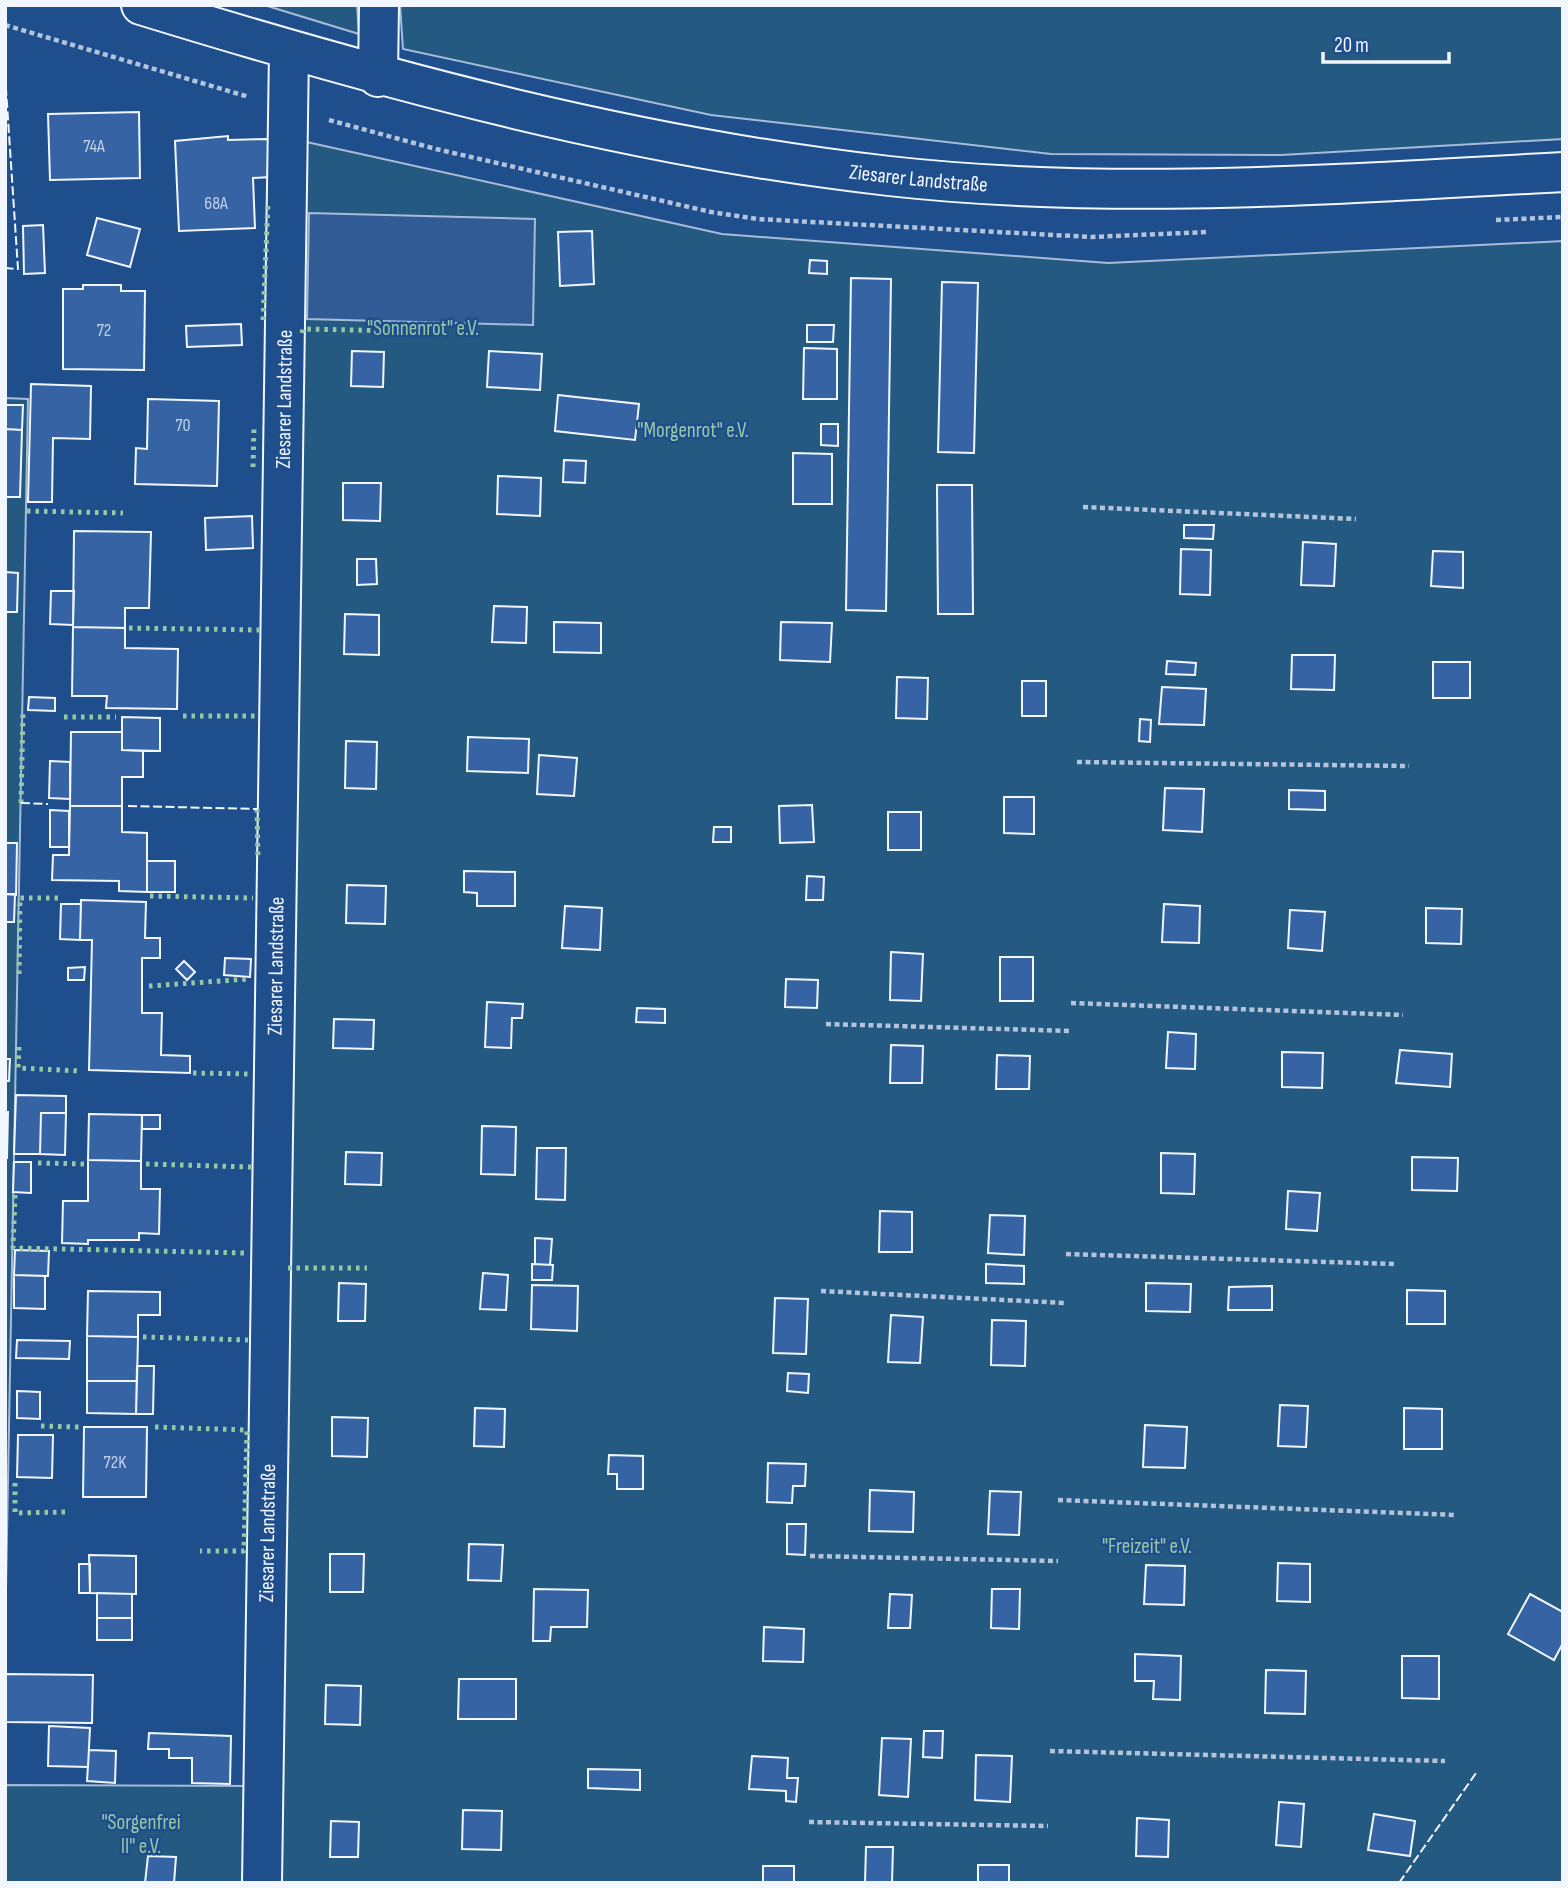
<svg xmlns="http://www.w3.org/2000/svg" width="1568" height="1888" viewBox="0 0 1568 1888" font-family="'Sofia Sans Condensed',sans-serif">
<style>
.green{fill:#245a82;stroke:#a8bbd7;stroke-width:2}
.parking{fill:#305b95;stroke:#a8bbd7;stroke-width:2}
.building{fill:#3563a3;stroke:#f2f6ff;stroke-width:2}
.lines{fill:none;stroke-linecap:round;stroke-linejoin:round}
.minor-casing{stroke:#f2f6ff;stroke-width:42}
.major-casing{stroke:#f2f6ff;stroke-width:42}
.path{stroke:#b3c4dc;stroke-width:4.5;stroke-dasharray:5 3.5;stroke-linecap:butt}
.minor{stroke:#1f4e8c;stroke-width:38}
.major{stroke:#1f4e8c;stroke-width:38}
.hedge{stroke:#97c8a6;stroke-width:5;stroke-dasharray:3.5 5;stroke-linecap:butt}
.fence{stroke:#f2f6ff;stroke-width:2;stroke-dasharray:9 3.5;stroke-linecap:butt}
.labels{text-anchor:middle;stroke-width:5;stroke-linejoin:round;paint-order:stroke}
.number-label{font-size:18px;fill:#c3d1e8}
.street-label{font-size:21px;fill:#f2f6ff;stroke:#1f4e8c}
.park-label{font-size:21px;fill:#97c8a6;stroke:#1f4e8c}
</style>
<rect width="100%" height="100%" fill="#1f4e8c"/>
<!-- green -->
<path class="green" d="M264,5H357L359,34Z
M400,5H1563V139L1281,155L1051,154L711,115L403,49Z
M302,141L722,234L1108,263L1563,241V1883H5V1785L277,1786Z
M5,398L28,399L5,1643Z"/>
<!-- parking -->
<path class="parking" d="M309,213L535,219L533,325L307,319Z"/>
<!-- building -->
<path class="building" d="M139,112L140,178L50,180L48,114Z
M228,136V140L269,139L270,177L253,178L255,228L179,231L175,141Z
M97,218L140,229L130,267L87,255Z
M43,225L45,273L24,274L23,226Z
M592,231L594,284L560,286L558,232Z
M810,260L827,261V274L809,273Z
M851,278L891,279L886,611L846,610Z
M942,282L978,283L974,453L938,452Z
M83,285H121V291H145L144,370L63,369V289H83Z
M241,324L242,345L187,347L186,326Z
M807,325H834L833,342H807Z
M804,348L837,349V399H803Z
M352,351L384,352L383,387L351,386Z
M489,351L542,354L540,390L487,387Z
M31,384L91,386L90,439L53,438L52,502H28Z
M558,395L639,404L635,440L555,431Z
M148,399L219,401L217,486L135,484L136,448L147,449Z
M5,405H23L22,430L5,429Z
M821,424H838V446L821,445Z
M5,429L22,430L20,497H5Z
M793,453L832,454V504H793Z
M564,460L586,461L585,483L563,482Z
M498,476L541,478L540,516L497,514Z
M343,483H381L380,521L343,520Z
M937,485H972L973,614H938Z
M252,516L253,548L206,550L205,518Z
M1184,525H1214L1213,539L1184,538Z
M74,531L151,532L149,608H125V628L73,627Z
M1303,542L1336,544L1334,586L1301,585Z
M1181,549L1211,550L1210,595L1180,594Z
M1433,551L1463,552V588L1431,586Z
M357,559H376L377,584L357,585Z
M5,572L18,573L17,612H5Z
M51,591H74L73,625L50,624Z
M494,606L527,607L526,643L492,642Z
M345,614L379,615V655L344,654Z
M554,622L601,623V653L554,652Z
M781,622L832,623L830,662L780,660Z
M73,627L125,628V648L178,649L177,709L106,708L107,696H72Z
M1292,655H1335L1334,690L1291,689Z
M1167,661L1196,663L1195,675L1166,674Z
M1433,662H1470V698H1433Z
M897,677L928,678L927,719L896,718Z
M1022,681H1046V716H1022Z
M1162,687L1206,689L1204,725L1159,724Z
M29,697L55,698V711L28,710Z
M122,717L160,718V751L122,750Z
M1140,719L1151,720L1150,742L1139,741Z
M71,732H122V750L143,751V777H122V806H70Z
M468,737L529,739L528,773L467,771Z
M346,741L377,742L376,789L345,788Z
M539,755L577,758L574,796L537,794Z
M50,761L70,762V799L49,798Z
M1165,788L1204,789L1202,832L1163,830Z
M1289,790L1325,791V810L1289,809Z
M1004,797H1034V834L1004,833Z
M812,805L814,842L780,843L779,806Z
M70,806H122V832L147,833V892L119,891V881L52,880L53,855H69Z
M50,810L69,811V847H50Z
M888,812H921V850H888Z
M714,827H731V842H713Z
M5,843H17L16,895L5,894Z
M147,861H175V892H147Z
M464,871L515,872V906H477V893L464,892Z
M807,876L824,877L823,900H806Z
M347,885L386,886L385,924L346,923Z
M5,894H15L14,922H5Z
M81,900L146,902L145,938H160V958H142V1013H162L161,1055L190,1056V1073L89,1070L92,940H80Z
M61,904H81L80,940L60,939Z
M1164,904L1200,906L1199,943L1162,942Z
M565,906L602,908L600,950L562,948Z
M1426,908L1462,909L1461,944L1426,943Z
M1290,910L1325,912L1322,951L1288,948Z
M891,952L923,954L921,1001L890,1000Z
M1000,957H1033V1001H1000Z
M225,958L251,959L250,977L224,975Z
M184,961L195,972L187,980L176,969Z
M85,967L84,980H68V968Z
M786,979L818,980L817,1008L785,1007Z
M487,1002L523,1004L522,1018H512L511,1048L485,1047Z
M637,1008L665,1009V1023L636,1022Z
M334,1019L374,1020L373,1049L333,1048Z
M1168,1032L1196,1034L1195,1069L1166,1068Z
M891,1045L923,1046L922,1083H890Z
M1400,1050L1452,1054L1450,1087L1396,1083Z
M1282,1052L1323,1053L1322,1088L1282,1087Z
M997,1055L1030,1056L1029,1089H996Z
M5,1059H10L9,1081H5Z
M16,1095L66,1096V1113H41L40,1154H14Z
M5,1112H8L7,1158H5Z
M41,1113H66L65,1155L40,1154Z
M89,1114L142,1115L141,1161L88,1160Z
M142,1115H160V1129H142Z
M482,1126L516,1127L515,1175L481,1174Z
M537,1148H566L565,1200L536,1199Z
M346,1152L382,1153L381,1185L345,1184Z
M1161,1153L1195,1154L1194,1194L1161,1193Z
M1412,1157L1458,1158L1457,1191L1412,1190Z
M88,1160L141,1161V1189H160L159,1234L139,1233V1240H88V1244L62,1243L63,1201H88Z
M14,1162H31V1193L13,1192Z
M1288,1191L1320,1193L1317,1231L1286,1229Z
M880,1211L912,1212V1252H879Z
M990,1215L1025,1216L1024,1255L988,1253Z
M535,1238L552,1239L550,1265L535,1264Z
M15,1250L49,1251L48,1276L14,1275Z
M532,1264L553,1265L552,1280H532Z
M986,1264L1024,1266V1284L986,1283Z
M483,1273L508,1275L506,1310L480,1309Z
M14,1275L45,1276V1309L14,1308Z
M339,1283L366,1284L365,1321H338Z
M1146,1283L1191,1284L1190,1312L1146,1311Z
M532,1285L578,1286L577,1331L531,1329Z
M1272,1286V1310H1228L1229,1287Z
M1407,1290L1445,1291V1324H1407Z
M88,1291L160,1292V1315H138V1337L87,1336Z
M775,1298L808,1299L806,1354L773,1353Z
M891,1315L923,1317L920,1363L888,1362Z
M992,1320L1026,1321L1025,1366L991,1365Z
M87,1336L138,1337L137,1381H87Z
M17,1340L70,1341L69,1359L16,1358Z
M137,1366H154L153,1414H136Z
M788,1373L809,1374L808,1393L787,1391Z
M87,1381H137L136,1414L87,1413Z
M17,1391L40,1392V1419L17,1418Z
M1280,1405L1308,1406L1306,1447L1278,1446Z
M475,1408L505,1409L504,1447L474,1446Z
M1404,1408L1442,1409V1449H1404Z
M332,1417L368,1418L367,1457L332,1456Z
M1145,1425L1187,1427L1185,1468L1143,1467Z
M84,1427H147L146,1497H83Z
M18,1435H53L52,1478L17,1477Z
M609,1455L643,1456V1489H617V1474H608Z
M768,1463L806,1464L805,1486H793L792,1503L767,1502Z
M870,1490L914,1492L913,1532L869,1531Z
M990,1491L1021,1492L1019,1535L988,1534Z
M787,1524H806L805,1555L787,1554Z
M469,1544L503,1545L501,1581L468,1580Z
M330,1554H364L363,1592H330Z
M89,1555L136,1556V1594L90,1593Z
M1278,1563L1310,1564V1602L1277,1601Z
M79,1564H90V1593H79Z
M1146,1565L1185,1566L1184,1605L1144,1604Z
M534,1589L588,1590L587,1627H551L550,1641H533Z
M992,1589H1020L1019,1629L991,1628Z
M97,1593L132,1594V1618H97Z
M890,1594L912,1595L910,1628H888Z
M1530,1594L1563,1612V1643L1554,1660L1508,1634Z
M97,1618H132V1640H97Z
M764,1627L804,1629L803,1662L763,1661Z
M1135,1654L1181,1656L1180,1700L1153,1699L1154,1681H1135Z
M1402,1656H1439V1699L1402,1698Z
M1266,1670L1306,1671L1305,1714L1265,1713Z
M6,1674L93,1675L92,1723L6,1722Z
M459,1679H516V1719H458Z
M326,1685L361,1686L360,1725L325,1724Z
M49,1726L90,1728L88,1767L48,1766Z
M924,1731H943L942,1758L923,1757Z
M149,1733L231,1736L230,1784L192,1783V1758H169V1749H148Z
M882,1738L911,1739L908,1797L879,1795Z
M89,1750L116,1751L115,1783L87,1781Z
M976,1755L1012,1756L1010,1802L975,1800Z
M752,1756L788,1758L787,1778H798L796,1802L786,1801V1791L749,1789Z
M588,1769L640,1770V1790L588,1788Z
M1279,1802L1304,1804L1301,1847L1276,1845Z
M463,1810L502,1811L501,1850L462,1849Z
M1374,1814L1415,1821L1410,1856L1368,1850Z
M1137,1818L1169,1820L1168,1857L1136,1856Z
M331,1821L359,1822L358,1857H330Z
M866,1847H893L892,1883H865Z
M148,1856L176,1857L174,1883H145Z
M978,1865H1009V1883H978Z
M763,1866H794V1883H763Z"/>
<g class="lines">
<defs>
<g id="minor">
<path d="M378,77L379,5"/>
<path id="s1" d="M262,1883L289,51"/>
</g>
<g id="major">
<path id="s2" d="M141,5C388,81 632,147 889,176C1113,201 1339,184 1563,172"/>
</g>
</defs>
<!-- minor casing -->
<use href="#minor" class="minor-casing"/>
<!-- major casing -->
<use href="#major" class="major-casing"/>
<!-- path -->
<path class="path" d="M5,25L249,97
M329,120L436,149L711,212L757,219L1091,237L1207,232
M1496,220L1563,217
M1083,507L1356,519
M1077,762L1409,766
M1071,1003L1403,1015
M826,1024L1070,1031
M1066,1254L1394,1264
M821,1291L1066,1303
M1058,1500L1457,1515
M810,1556L1058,1561
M1050,1751L1445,1761
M809,1822L1048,1826"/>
<!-- minor -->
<use href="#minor" class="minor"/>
<!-- major -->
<use href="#major" class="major"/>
<!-- hedge -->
<path class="hedge" d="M263,320L268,203
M302,333L303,329L406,331
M253,467L254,426
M27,511L123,513
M129,628L259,630
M183,716H258
M64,717H116
M21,803L23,713
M257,809L258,859
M150,896L253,898
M19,974L20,898H59
M149,986L249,979
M19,1047L18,1068L81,1071
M193,1073L250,1074
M38,1163L85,1164
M146,1164L251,1167
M15,1195L13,1248L246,1253
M288,1268H367
M143,1337L248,1340
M41,1426L79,1427
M155,1427L247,1430L244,1551H200
M15,1483V1513L66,1512"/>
<!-- fence -->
<path class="fence" d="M5,74L18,269L5,268
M21,803L48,804
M128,806L257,809
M1399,1883L1476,1773"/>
</g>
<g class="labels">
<!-- number labels -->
<g class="number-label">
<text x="94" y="152">74A</text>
<text x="216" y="209">68A</text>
<text x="104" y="336">72</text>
<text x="183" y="431">70</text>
<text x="115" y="1468">72K</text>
</g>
<!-- street labels -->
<g class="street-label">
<text dy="7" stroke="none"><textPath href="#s2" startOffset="798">Ziesarer Landstraße</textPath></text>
<text dy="7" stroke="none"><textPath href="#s1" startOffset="1484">Ziesarer Landstraße</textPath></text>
<text dy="7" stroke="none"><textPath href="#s1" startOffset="917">Ziesarer Landstraße</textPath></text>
<text dy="7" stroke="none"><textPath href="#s1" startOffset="350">Ziesarer Landstraße</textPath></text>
</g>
<!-- park labels -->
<g class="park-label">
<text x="423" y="335">"Sonnenrot" e.V.</text>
<text x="693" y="437">"Morgenrot" e.V.</text>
<text x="1147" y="1553">"Freizeit" e.V.</text>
<text x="141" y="1829">"Sorgenfrei<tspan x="141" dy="24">II" e.V.</tspan></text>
</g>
</g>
<!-- border -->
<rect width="1568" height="1888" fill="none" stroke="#f2f6ff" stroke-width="14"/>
<!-- scale -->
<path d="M1323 52v10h126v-10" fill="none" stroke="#f2f6ff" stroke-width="3.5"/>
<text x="1334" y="52" font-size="21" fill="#f2f6ff" stroke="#1f4e8c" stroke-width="5" paint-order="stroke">20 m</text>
</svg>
